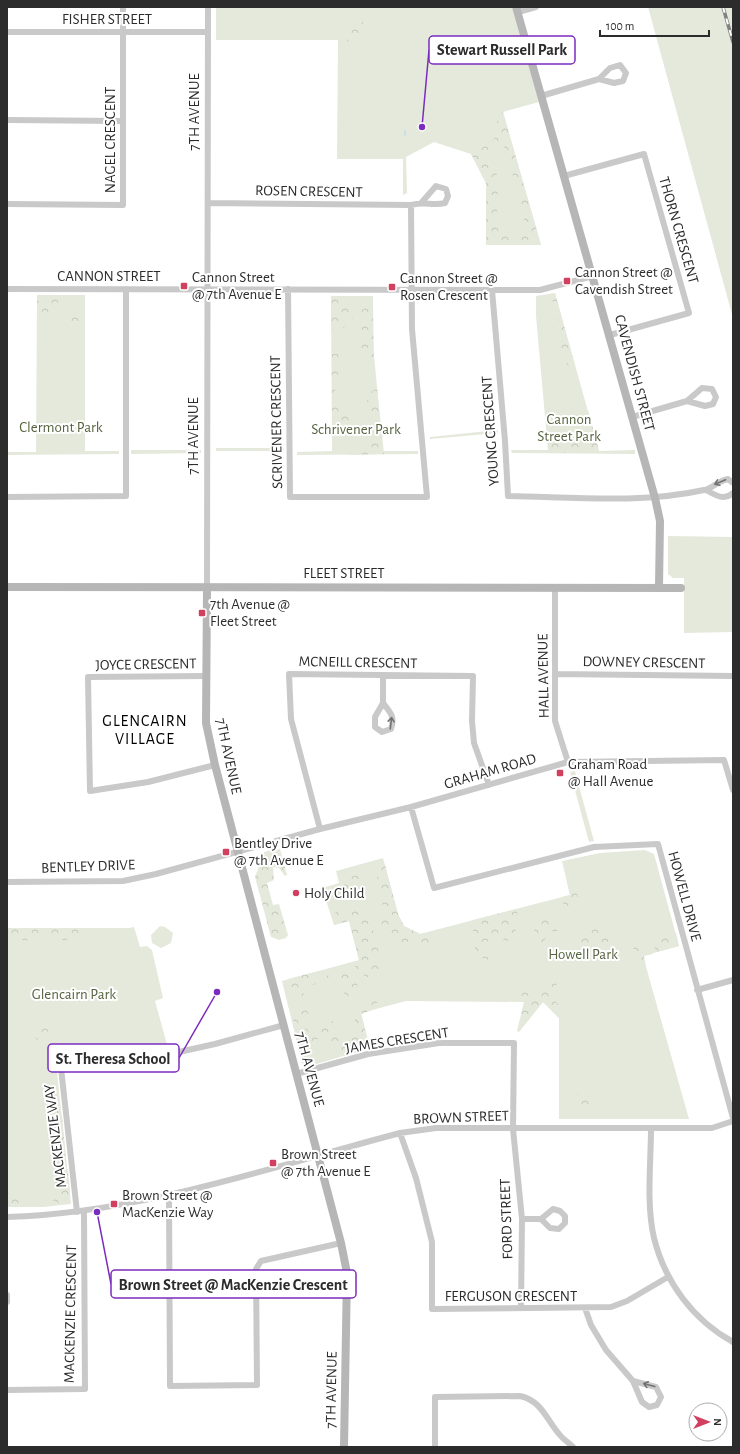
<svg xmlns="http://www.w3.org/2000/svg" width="740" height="1454" viewBox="0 0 740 1454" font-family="'Alegreya Sans',sans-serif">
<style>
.green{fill:#e4e9db}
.forest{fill:url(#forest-crowns);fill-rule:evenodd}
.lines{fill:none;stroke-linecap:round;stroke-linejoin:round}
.stream{stroke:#c9dfe7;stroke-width:2}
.street{stroke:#c9c9c9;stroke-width:6}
.secondary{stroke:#b6b6b6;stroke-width:8}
.rail-casing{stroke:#818181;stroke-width:3.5}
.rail{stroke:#fff;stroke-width:2;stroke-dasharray:6;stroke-linecap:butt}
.oneway{stroke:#737373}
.poi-dot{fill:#d1415f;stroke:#fff;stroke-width:1.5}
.labels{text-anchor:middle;stroke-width:4;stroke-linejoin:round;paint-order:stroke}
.street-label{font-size:15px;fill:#2c2c2c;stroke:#fff}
.poi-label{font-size:15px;fill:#2c2c2c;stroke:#fff;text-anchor:start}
.park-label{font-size:15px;fill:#55633f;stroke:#fff}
.neighbourhood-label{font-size:16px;letter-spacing:1px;fill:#000;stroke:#fff}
.leader{fill:none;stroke:#7b2cbf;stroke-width:1.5}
.callout-dot{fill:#7b2cbf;stroke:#fff;stroke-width:1.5}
.callout{fill:#fff;stroke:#7b2cbf;stroke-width:1.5}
.callout-label{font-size:16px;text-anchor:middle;font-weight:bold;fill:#2c2c2c}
</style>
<defs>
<pattern id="forest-crowns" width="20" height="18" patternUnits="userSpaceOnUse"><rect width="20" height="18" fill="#e4e9db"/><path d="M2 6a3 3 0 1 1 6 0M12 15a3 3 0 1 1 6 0" fill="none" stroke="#c4c8bc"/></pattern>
</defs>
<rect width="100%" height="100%" fill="#fff"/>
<!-- green -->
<path class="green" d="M216,7H512L539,102L503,112L541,245H486V183L471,154L434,142L406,157L407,193L403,195V159H337L338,40H216Z
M648,7H733V318Z
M555,293L599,451L635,450V454L512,453L511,450H548L536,316V296Z
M37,295H85V451H119V454L7,455V452H36Z
M331,296H373V344L383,451H418V454L297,455V452L332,451Z
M498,430V433L430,439V437Z
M216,448H284V451H216Z
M131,450H201V453L131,454Z
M668,536L733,537V632L684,633V578H673L668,574Z
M575,771L577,779L594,841L589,842L570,772Z
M645,850L654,854L679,946L643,956L689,1119H559V1018L543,1002L519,1032L517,1031L524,1002L406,1001L361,1013L370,1048L310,1066L302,1063L282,981L359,960L349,921L334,925L322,888L339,883L336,871L383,858L398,914L404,926L420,934L570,895L562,861L600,853Z
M160,926L165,927L173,933L171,943L161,948L152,943L151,935Z
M134,927L140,947L147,946L152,950L163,998L155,1001L168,1048L56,1063L71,1204L43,1207H7V928H129Z"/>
<!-- forest -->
<path class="forest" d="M361,19L364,25L356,46L347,41C348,29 350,25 361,19Z
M503,112L541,245H486V183L471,154L489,144L499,133L497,121ZM503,143L525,216L521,230L511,232L497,221L498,182L495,164L487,154L496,145Z
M555,293L575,366H568L557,345L561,331L552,299Z
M37,295H61L62,300L54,305L48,316L37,308Z
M331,296H347L348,303L354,309L353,318L348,326L331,331Z
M373,304L374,361L367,362L366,352L359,346L362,331L360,319L362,310Z
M74,314L79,316L82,322L81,330L75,335L70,333L69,323Z
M332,354H339L343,360C334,384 329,398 350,416L346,431L339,434H332Z
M377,388L384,454L348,455L359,446L369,447L374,441C371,424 358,398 377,388Z
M588,410L599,451C582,449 583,432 579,418Z
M567,439L581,441L584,453H548L554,441Z
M280,849L287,875L285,876L279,868L273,867L274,880L267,883L273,905L279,904L288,935L286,938L279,940L271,937L255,877L264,852Z
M385,865L398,914L404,926L420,934L430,932L428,946L421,949L396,940L381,925L385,912L376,886L378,872Z
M356,875C372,885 362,894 359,910L370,920L378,946L383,973L376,981L363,975L355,967L359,960L349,921L334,925V913L343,910L351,911L349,904L340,899C340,887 345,879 356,875Z
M567,882L576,888L579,902L574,911L567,909L563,903L562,897L570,895Z
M517,909L518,923L515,929L521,939L515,943L492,936L487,942L491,953L488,960L480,957L473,945V920Z
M546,917H557L561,924L556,933L553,932L551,928L547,929L545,932L547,936L543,943L539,941L534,931L538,920Z
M587,924L607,934L614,944L610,952H588L578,946V941Z
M7,928H41L39,941L25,940L7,942Z
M50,928H87L82,939L49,941Z
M676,933L679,946L657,952L654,947L657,936Z
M644,941L653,954L644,956L646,966L644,968H639L635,961L633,945Z
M343,968C355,977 359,983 359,999L352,1002L346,1000L340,977L325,981L328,973Z
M319,971L316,984L302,987L304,996L293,999L289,995L288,979Z
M549,976L557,985L555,1001L562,1008L559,1018L543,1002L526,1023L521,1015L524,1002H518L523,992L538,994Z
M376,993L379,996L375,1009L361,1014L370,1049L350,1054L319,1038L310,1045L304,1039L308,1031L293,1021L299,1010H307L311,1022L317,1026L334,1021L332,1028C340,1037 342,1038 354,1034C356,1014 352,1002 376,993Z
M43,1023L49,1027L45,1040L39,1041L31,1034L32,1025Z
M71 1052a8 8 0 1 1 16 0a8 8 0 1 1-16 0Z
M582,1090L593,1104L590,1107L581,1106L577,1100L578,1092Z
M54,1100L62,1116L66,1160L56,1157L48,1142L50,1122L49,1105Z
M61,1168L68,1169L70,1192L66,1202L56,1203L50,1197L55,1185V1174Z
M7,1193L22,1194L24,1201L23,1207H7Z"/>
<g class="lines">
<!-- stream -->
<path class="stream" d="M405,135V131"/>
<!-- street -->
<path class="street" d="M518,12L536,7
M7,32H208
M541,96L599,79L610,68L620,65L626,73L623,81L614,83L599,79
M7,120L122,121
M564,176L644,154L689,313L610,335
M208,203L411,205C425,201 432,206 445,203L448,196L446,189L436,186L422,202
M7,204L123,205V7
M7,289L540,290L593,276
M288,289L290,497H427L412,329L411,205
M492,290L505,441L508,496C572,497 641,504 704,490C712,489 717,481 728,479L733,483
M632,417L687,401L702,388L712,389L716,397L713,404L705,406L687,401
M706,490C715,495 724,501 733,493
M7,497L126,496V289
M207,587L208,7
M555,588V721L568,762
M555,674L733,676
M206,676L88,677L90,791L148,782L215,765
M383,676V703L375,717V727L382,732L391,729C395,717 391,713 383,703
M411,807L434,888L594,847L658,844L733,1118
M320,829L291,719L289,674L473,676L472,721L474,743L489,785
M7,882L123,881L156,874L320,829L411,807L568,762L724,760L733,790
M697,990L733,980
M296,1074L368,1054L439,1043H514L513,1129L522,1219L521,1308
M651,1128C651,1163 646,1203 654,1238C665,1282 693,1320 733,1342
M400,1133L416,1178L432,1242V1309L611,1307L627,1301L668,1277
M169,1195L170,1386L257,1385L256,1269L261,1261L341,1243
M77,1212L61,1068L147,1059L215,1044L284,1025
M7,1217C141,1213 271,1167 400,1133L436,1128H712L733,1121
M522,1219H541L553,1209L560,1211L565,1216V1223L559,1229L550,1228L541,1219
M7,1295V1302
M585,1308L591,1325L606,1350L633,1381L642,1402L649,1407L657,1405L661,1397L656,1387L633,1381
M7,1390L85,1389L84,1211
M435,1447V1397L520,1396C542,1401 546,1419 559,1434C563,1439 569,1443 573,1447"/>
<!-- secondary -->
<path class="secondary" d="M516,7L655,498L660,521L659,587
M7,587L681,588
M207,587L206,723L215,765L341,1243L347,1273L344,1447"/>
<defs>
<path id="rail" d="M723,7L733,42"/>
</defs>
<!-- rail casing -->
<use href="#rail" class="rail-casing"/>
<!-- rail -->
<use href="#rail" class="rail"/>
</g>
<!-- one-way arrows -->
<defs><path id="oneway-shaft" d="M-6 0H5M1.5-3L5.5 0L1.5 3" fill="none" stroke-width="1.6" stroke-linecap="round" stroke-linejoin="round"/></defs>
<g class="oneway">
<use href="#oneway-shaft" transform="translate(720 482) rotate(157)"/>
<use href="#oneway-shaft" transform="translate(391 723) rotate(-83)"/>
<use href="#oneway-shaft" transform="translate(649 1385) rotate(-165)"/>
</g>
<!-- markers -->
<g class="poi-dot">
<rect x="563" y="277" width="8" height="8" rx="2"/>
<rect x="180" y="282" width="8" height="8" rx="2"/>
<rect x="388" y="283" width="8" height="8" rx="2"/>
<rect x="198" y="609" width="8" height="8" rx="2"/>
<rect x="556" y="769" width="8" height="8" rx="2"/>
<rect x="222" y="848" width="8" height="8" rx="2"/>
<circle cx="296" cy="893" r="4"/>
<rect x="269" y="1159" width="8" height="8" rx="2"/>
<rect x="110" y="1200" width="8" height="8" rx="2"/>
</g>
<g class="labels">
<!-- street labels -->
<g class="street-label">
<text x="107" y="24">FISHER STREET</text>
<text transform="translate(194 112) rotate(-90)" y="5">7TH AVENUE</text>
<text transform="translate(110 140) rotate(-90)" y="5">NAGEL CRESCENT</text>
<text transform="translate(309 191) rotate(1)" y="5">ROSEN CRESCENT</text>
<text transform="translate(679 230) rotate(74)" y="5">THORN CRESCENT</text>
<text x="109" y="281">CANNON STREET</text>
<text transform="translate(635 373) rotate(75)" y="5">CAVENDISH STREET</text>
<text transform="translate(276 422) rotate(-91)" y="5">SCRIVENER CRESCENT</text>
<text transform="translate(490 431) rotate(-94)" y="5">YOUNG CRESCENT</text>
<text transform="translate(193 436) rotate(-90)" y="5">7TH AVENUE</text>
<text x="344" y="578">FLEET STREET</text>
<text transform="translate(358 662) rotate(1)" y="5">MCNEILL CRESCENT</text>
<text transform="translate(644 662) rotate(1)" y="5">DOWNEY CRESCENT</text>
<text transform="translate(146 664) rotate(-1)" y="5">JOYCE CRESCENT</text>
<text transform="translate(543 676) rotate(-91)" y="5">HALL AVENUE</text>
<text transform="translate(229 756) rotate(78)" y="5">7TH AVENUE</text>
<text transform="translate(490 771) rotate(-16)" y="5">GRAHAM ROAD</text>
<text transform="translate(88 866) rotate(-2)" y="5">BENTLEY DRIVE</text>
<text transform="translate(685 896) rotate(75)" y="5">HOWELL DRIVE</text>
<text transform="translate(397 1040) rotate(-9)" y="5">JAMES CRESCENT</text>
<text transform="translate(310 1069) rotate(75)" y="5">7TH AVENUE</text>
<text transform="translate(461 1117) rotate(-2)" y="5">BROWN STREET</text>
<text transform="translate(55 1136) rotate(-97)" y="5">MACKENZIE WAY</text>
<text transform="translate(506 1219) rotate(-92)" y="5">FORD STREET</text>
<text x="511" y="1301">FERGUSON CRESCENT</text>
<text transform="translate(70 1314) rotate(-89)" y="5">MACKENZIE CRESCENT</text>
<text transform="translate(331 1390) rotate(-89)" y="5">7TH AVENUE</text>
</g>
<!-- poi labels -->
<g class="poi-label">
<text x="575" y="277">Cannon Street @<tspan x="575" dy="17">Cavendish Street</tspan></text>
<text x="192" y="282">Cannon Street<tspan x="192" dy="17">@ 7th Avenue E</tspan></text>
<text x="400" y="283">Cannon Street @<tspan x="400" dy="17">Rosen Crescent</tspan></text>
<text x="210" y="609">7th Avenue @<tspan x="210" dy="17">Fleet Street</tspan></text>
<text x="568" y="769">Graham Road<tspan x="568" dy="17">@ Hall Avenue</tspan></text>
<text x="234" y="848">Bentley Drive<tspan x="234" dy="17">@ 7th Avenue E</tspan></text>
<text x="304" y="898">Holy Child</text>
<text x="281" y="1159">Brown Street<tspan x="281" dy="17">@ 7th Avenue E</tspan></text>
<text x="122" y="1200">Brown Street @<tspan x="122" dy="17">MacKenzie Way</tspan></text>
</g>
<!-- park labels -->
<g class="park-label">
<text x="569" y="424">Cannon<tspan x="569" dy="17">Street Park</tspan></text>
<text x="61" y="432">Clermont Park</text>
<text x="356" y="434">Schrivener Park</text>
<text x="583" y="959">Howell Park</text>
<text x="74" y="999">Glencairn Park</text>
</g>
<!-- neighbourhood labels -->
<g class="neighbourhood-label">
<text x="145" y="726">GLENCAIRN<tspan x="145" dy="18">VILLAGE</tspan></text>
</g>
</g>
<!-- callouts -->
<path class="leader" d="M422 127L429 50M217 992L179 1058M97 1212L111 1284"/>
<g class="callout-dot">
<circle cx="422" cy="127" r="4"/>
<circle cx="217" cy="992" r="4"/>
<circle cx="97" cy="1212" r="4"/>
</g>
<g class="callout">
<rect x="429" y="36" width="146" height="28" rx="4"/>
<rect x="48" y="1044" width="131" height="28" rx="4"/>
<rect x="111" y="1270" width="245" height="28" rx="4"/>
</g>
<g class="callout-label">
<text x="502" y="55">Stewart Russell Park</text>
<text x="113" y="1064">St. Theresa School</text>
<text x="233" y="1290">Brown Street @ MacKenzie Crescent</text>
</g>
<!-- border -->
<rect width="740" height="1454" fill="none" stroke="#2c2c2c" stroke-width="16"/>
<!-- north arrow -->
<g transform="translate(708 1422) rotate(90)"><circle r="19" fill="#ffffff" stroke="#ababab"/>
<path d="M0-3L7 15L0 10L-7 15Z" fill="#d1415f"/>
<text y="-6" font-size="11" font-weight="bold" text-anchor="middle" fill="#2c2c2c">N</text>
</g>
<!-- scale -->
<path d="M600 30v6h109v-6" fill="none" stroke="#2c2c2c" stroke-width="2"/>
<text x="606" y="30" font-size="12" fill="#2c2c2c" stroke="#ffffff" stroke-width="3" paint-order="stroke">100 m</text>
</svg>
